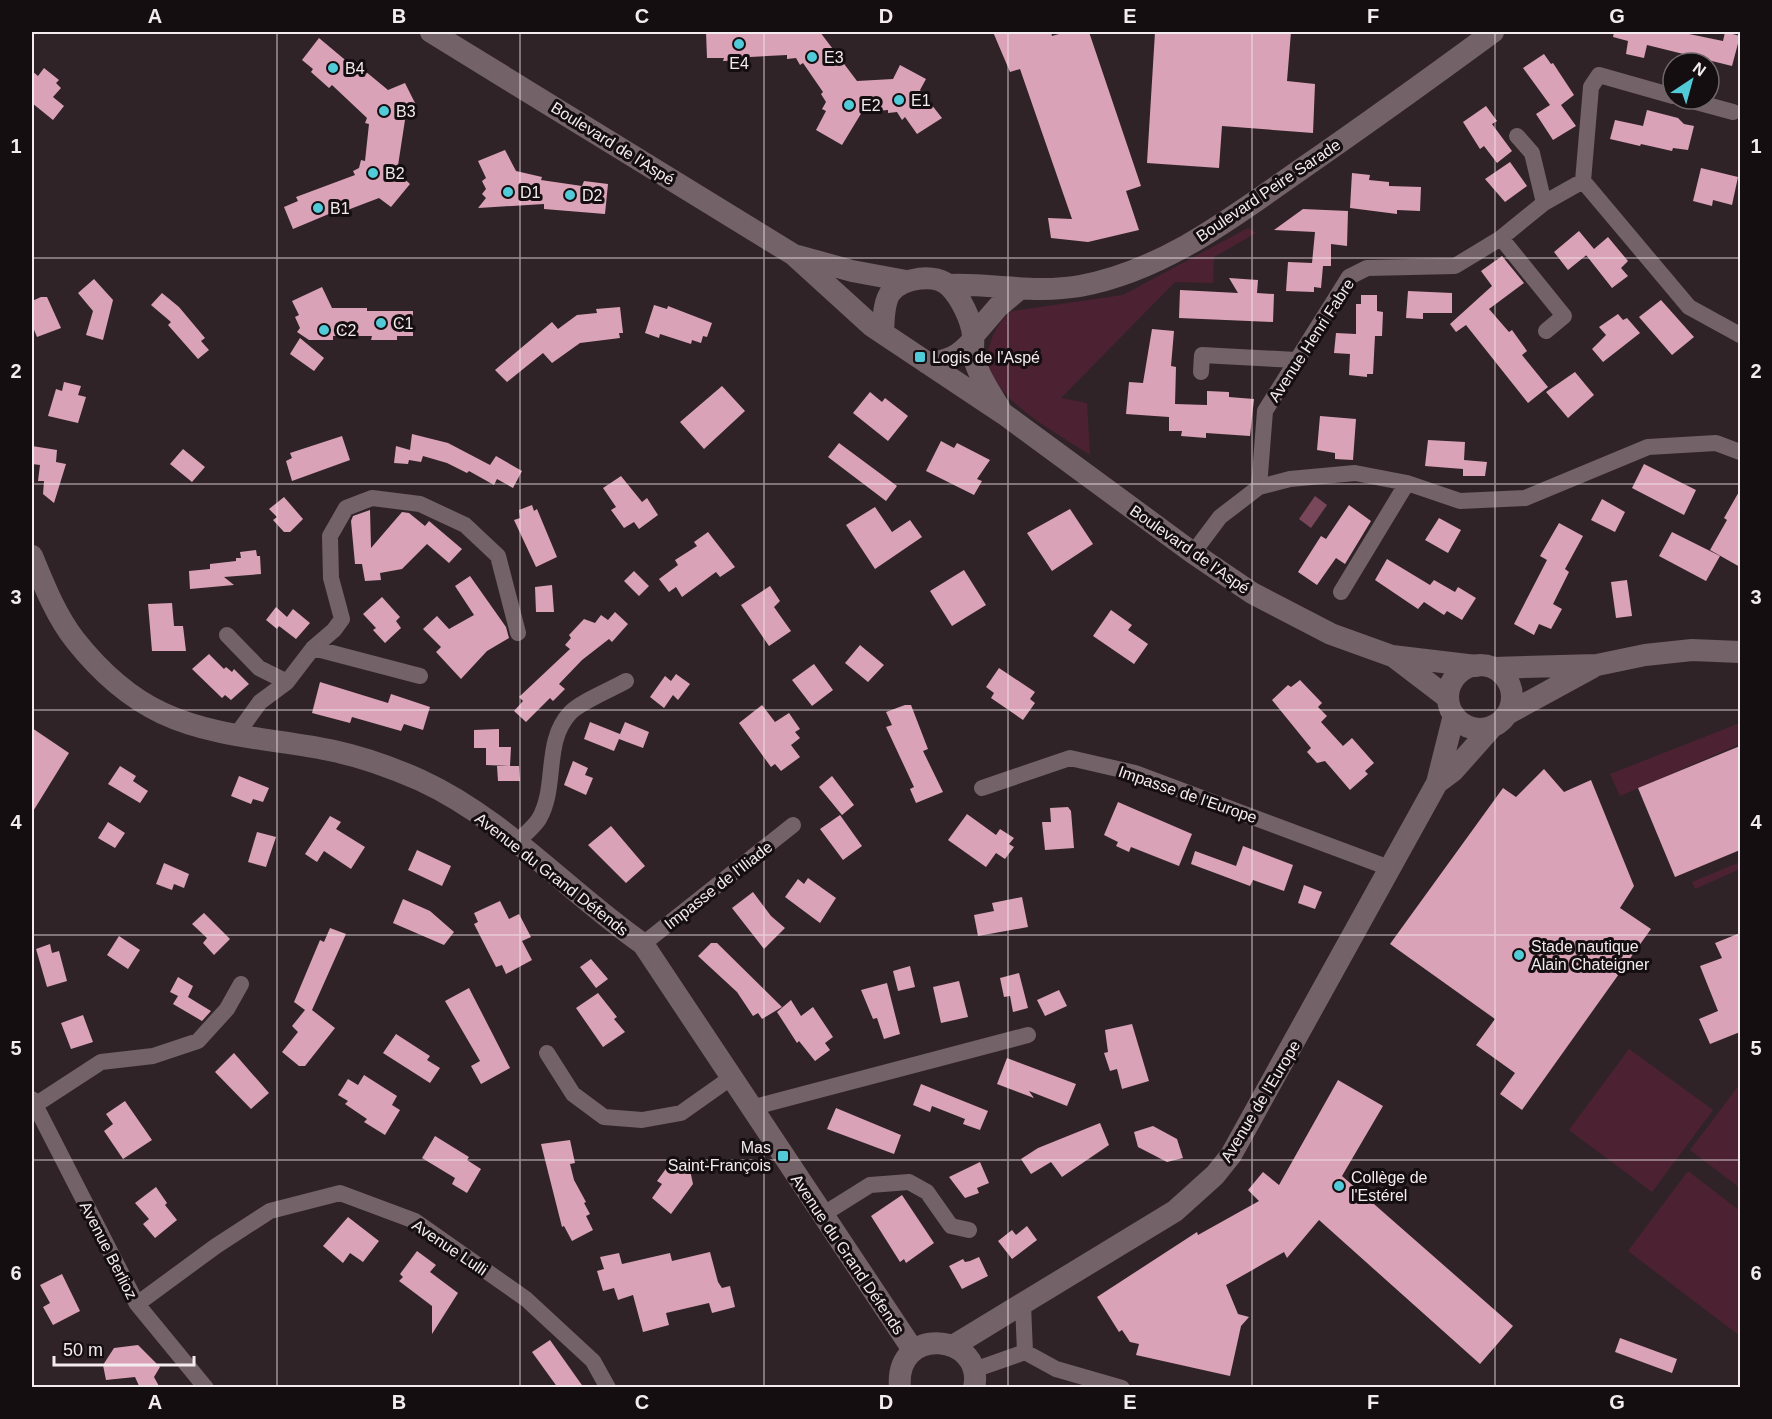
<svg xmlns="http://www.w3.org/2000/svg" width="1772" height="1419" viewBox="0 0 1772 1419" font-family="Arial,sans-serif">
<style>
.green{fill:#4c2233}
.water{fill:#78475a}
.building{fill:#daa2b6}
.lines{fill:none;stroke-linecap:round;stroke-linejoin:round}
.street{stroke:#736268;stroke-width:16}
.secondary{stroke:#736268;stroke-width:22}
.grid{fill:none;stroke:#f4ebee;stroke-width:1.5;stroke-opacity:0.55}
.poi-dot{fill:#52cbd9;stroke:#140e10;stroke-width:2}
.labels{text-anchor:middle;stroke-width:6;stroke-linejoin:round;paint-order:stroke}
.poi-label{font-size:16px;fill:#f4ebee;stroke:#140e10;text-anchor:start}
.street-label{font-size:16px;fill:#f4ebee;stroke:#140e10}
.neatline{fill:none;stroke:#f4ebee;stroke-width:2}
.grid-label{font-size:20px;text-anchor:middle;font-weight:bold;fill:#f4ebee}
</style>
<rect width="100%" height="100%" fill="#302327"/>
<!-- green -->
<path class="green" d="M1248,228L1256,233L1214,257L1213,283L1175,282L1061,398L1087,403L1090,455C1056,432 971,390 991,341C996,327 1001,320 1012,311L1123,295Z
M1740,723V744L1620,796L1610,774Z
M1740,862V869L1695,889L1692,882Z
M1629,1049L1713,1110L1652,1192L1569,1130Z
M1740,1084V1188L1690,1150Z
M1688,1171L1740,1211V1336L1628,1251Z"/>
<!-- water -->
<path class="water" d="M1315,496L1327,505L1311,528L1299,519Z"/>
<!-- building -->
<path class="building" d="M706,32H820L857,81L893,79L900,65L926,79L920,90L942,118L917,134L905,117L902,120L897,112L888,113V110L862,112L842,145L816,130L826,111L822,109L826,102L821,94L823,92L803,63L800,65L796,58L787,59V55L750,57L749,60L723,61L724,58H707Z
M993,32H1051L1052,36L1066,32H1089L1141,186L1126,191L1139,230L1088,242L1051,238L1048,218L1072,219L1020,69L1010,72Z
M1155,32H1291L1287,81L1315,84L1313,133L1222,126L1219,168L1147,163Z
M1614,32H1689V34L1723,41L1725,32L1740,36L1732,66L1647,45L1644,58L1626,54L1628,41L1613,37Z
M319,38L356,69L359,66L388,90L405,83L417,107L403,113L405,120L397,172L410,184L391,207L379,198L337,214L336,211L293,229L284,207L298,201L296,197L355,175L353,171L359,168L361,160L365,161L369,124L365,123L367,118L332,85L329,88L311,72L313,69L302,60Z
M1544,54L1551,64L1553,63L1574,95L1561,105L1576,126L1553,140L1536,114L1550,105L1523,68Z
M44,68L59,80L56,83L61,88L53,97L64,106L53,120L32,103V71L38,76Z
M1486,106L1497,121L1492,124L1512,151L1497,163L1484,146L1480,149L1463,122Z
M1647,110L1678,118L1684,124L1694,126L1688,150L1673,148L1672,151L1641,144L1640,146L1610,139L1615,120L1643,126Z
M505,150L516,171L542,177L541,180L582,186L584,181L608,184L605,214L544,209V204L478,208L486,198L482,194L486,189L482,181L486,178L478,161Z
M1510,162L1527,186L1505,202L1485,179Z
M1701,168L1738,177L1732,205L1713,200L1712,206L1693,201Z
M1352,173L1370,175L1369,180L1389,182V186L1421,187L1420,211L1397,210V214L1350,208Z
M1303,209L1348,211L1347,246L1331,244V266H1323L1321,288L1314,287V292L1286,291L1288,262L1312,263L1315,232L1274,230Z
M1579,231L1594,249L1608,237L1628,261L1621,268L1628,276L1612,288L1586,255L1589,253L1568,270L1554,252Z
M1502,256L1524,283L1489,309L1509,332L1512,330L1527,351L1522,355L1548,387L1528,403L1466,325L1456,332L1450,324L1492,286L1481,271Z
M1229,278L1258,280L1257,293L1274,294L1273,322L1179,318L1180,290L1238,293Z
M94,279L113,300L103,340L86,335L93,311L78,293Z
M322,287L332,308H367V311H413V336H397V340H371L372,336H333V340H309L297,332L300,328L295,317L299,315L292,301Z
M1408,291L1452,293V313H1423V319L1406,318Z
M162,293L179,307L205,338L201,341L209,350L198,359L168,325L171,322L151,305Z
M1361,295H1377V311L1383,312L1382,336H1375L1373,374H1367V377L1349,375L1350,354L1334,353L1336,333L1356,334V304H1361Z
M41,297H47L61,328L37,337L32,325V301Z
M1661,300L1694,337L1672,355L1639,317Z
M654,305L667,309L668,306L712,323L707,337L703,336L701,343L692,340L691,344L660,334L659,338L645,333Z
M620,307L623,333H619L620,338L580,343L552,363L543,353L507,382L495,370L552,322L558,329L577,315L597,313L596,309Z
M1618,314L1623,320L1627,318L1640,333L1603,362L1592,349L1606,335L1599,327Z
M1152,329L1174,331L1171,366L1176,367L1175,404L1207,405V391L1229,392V397L1254,399L1250,436L1206,433V438L1181,436L1182,431H1169V417L1126,414L1129,382L1143,383Z
M300,338L324,358L314,371L290,354Z
M1575,372L1594,395L1568,418L1546,392Z
M64,382L81,386L78,395L86,397L78,423L48,416L56,389L62,391Z
M722,386L745,411L704,449L680,422Z
M870,392L882,402L885,398L908,416L888,441L853,413Z
M1320,416L1356,419L1353,460L1335,459V453L1317,450Z
M412,434L448,443L490,465L496,456L522,471L513,488L497,479L494,485L469,471L467,473L447,463L423,456L421,462L409,460L408,464L394,463L396,446L410,450Z
M342,436L350,460L292,481L286,461L292,458L290,453Z
M1428,440L1465,442L1464,460L1487,462L1485,476H1463V469L1425,466Z
M941,441L954,448L957,443L990,460L977,479L982,481L974,495L926,471Z
M839,443L897,486L886,501L828,457Z
M32,446L57,450L56,462L66,464L54,503L43,494L44,481H38L40,465L32,464Z
M183,449L205,467L192,482L170,464Z
M1644,464L1696,490L1684,515L1632,488Z
M621,476L642,502L647,498L658,515L639,529L634,522L624,528L611,510L616,507L603,488Z
M1740,490V567L1710,550L1727,520L1724,518Z
M284,497L303,519L290,532H284L273,520L277,517L269,509Z
M1602,499L1625,512L1615,532L1591,520Z
M532,505L534,511L537,509L557,557L536,567L514,520L520,518L519,510Z
M1349,505L1371,521L1345,564L1336,558L1317,585L1298,572L1321,536L1326,539Z
M875,507L892,532L910,520L922,537L875,569L846,525Z
M1070,509L1093,544L1052,571L1027,533Z
M370,510L371,548L402,512L409,513L425,526L429,521L462,549L449,563L427,544L402,569L380,573L381,580L365,581L362,564H355L351,521L353,516Z
M1439,518L1461,530L1448,553L1425,540Z
M1559,523L1583,536L1565,569L1569,572L1553,604L1562,609L1551,629L1539,624L1534,635L1514,624L1547,560L1540,556Z
M708,532L735,567L720,577L716,572L682,597L676,587L669,592L659,579L678,565L675,560L697,546L694,542Z
M1672,532L1720,556L1706,581L1659,556Z
M256,550L257,556H260L261,574L224,577L234,585L190,589L189,571L210,569V564L236,561V558H241L240,552Z
M1387,559L1430,585L1434,580L1455,592L1458,587L1476,598L1462,620L1447,611L1444,615L1424,602L1418,609L1375,580Z
M964,570L986,605L952,626L930,591Z
M634,571L649,586L639,596L624,581Z
M470,576L506,627L509,638L487,651L461,679L436,652L441,647L423,629L437,616L449,629L474,615L455,586Z
M1627,580L1632,616L1616,618L1611,582Z
M552,585L554,612H536L535,587Z
M770,586L780,601L774,607L791,631L769,646L741,605Z
M382,597L400,617L396,621L401,628L385,643L373,630L376,628L363,614Z
M172,603L174,626H183L186,651H152L148,604Z
M276,607L287,617L293,609L310,623L296,639L279,626L281,623L277,629L266,620Z
M1111,610L1132,625L1128,630L1148,644L1134,664L1093,636Z
M615,612L628,624L612,642L609,639L582,660L559,684L565,689L553,701L550,698L526,722L514,711L523,701L519,697L570,649L565,645L571,638L569,635L584,619L595,623L601,615L608,620Z
M860,645L884,665L868,682L845,663Z
M209,654L224,669L226,667L232,672L234,669L249,684L231,700L225,695L222,698L192,669Z
M814,664L833,690L812,706L792,680Z
M999,668L1035,692L1030,699L1035,703L1023,720L991,698L994,693L986,687Z
M676,674L690,684L678,700L673,695L664,708L650,697L665,676L671,681Z
M1300,680L1322,703L1318,707L1327,716L1321,722L1343,746L1352,738L1374,763L1365,771L1368,774L1350,790L1325,761L1317,763L1307,752L1311,748L1272,700L1288,685L1291,687Z
M320,682L388,703L391,694L430,707L423,730L404,724L401,731L352,717L350,723L312,713Z
M762,705L775,722L789,713L800,729L795,732L800,738L791,745L800,757L781,771L775,764L771,767L739,723Z
M905,705H911L928,749L923,751L943,792L916,803L910,789L914,787L886,727L892,725L886,712Z
M590,722L620,734L625,722L649,732L643,748L619,739L614,751L584,739Z
M32,728L69,753L32,813Z
M499,729V747H511L510,766L486,765V748H474V730Z
M1740,746V850L1675,877L1638,788Z
M573,761L588,768L585,775L593,778L586,795L564,785Z
M120,766L136,776L133,781L148,791L140,803L108,784Z
M497,766H519L520,781H498Z
M1544,769L1564,792L1591,780L1634,886L1620,908L1651,929L1522,1110L1500,1094L1515,1073L1476,1045L1495,1019L1390,944L1503,788L1516,797Z
M239,776L269,788L263,802L253,799L251,804L231,796Z
M832,776L854,805L842,815L819,787Z
M1118,802L1192,834L1179,866L1131,847L1129,852L1116,846L1118,842L1104,835Z
M1068,807L1071,811L1074,848L1045,850L1042,822H1051L1050,808Z
M967,814L996,835L1000,829L1014,838L1009,844L1014,847L1005,859L996,853L986,867L948,840Z
M840,815L862,846L843,860L820,829Z
M330,816L341,822L336,829L365,847L351,869L324,851L317,862L305,854Z
M108,822L125,833L115,848L98,838Z
M611,826L645,866L626,883L588,845Z
M257,832L276,837L266,867L248,862Z
M1243,846L1293,865L1284,891L1253,880L1250,886L1191,864L1195,851L1236,866Z
M417,850L451,866L442,886L408,870Z
M164,863L189,874L184,888L174,884L172,890L156,884Z
M808,878L836,898L820,923L785,897L798,879L804,884Z
M1304,885L1322,892L1315,909L1298,903Z
M753,892L771,916L785,928L764,949L732,908Z
M1022,897L1028,927L978,936L974,915L994,911L992,903Z
M403,899L430,911L454,932L444,945L393,923Z
M500,901L509,919L519,914L531,937L522,941L532,960L506,974L502,965L496,967L474,924L478,922L474,913Z
M204,913L230,939L214,955L203,943L207,938L192,924Z
M330,928L346,934L312,1010L335,1028L305,1066H299L282,1052L298,1032L292,1026L305,1010L294,1002L320,940L324,942Z
M1740,933V1032L1710,1044L1699,1019L1718,1011L1700,966L1722,958L1715,943Z
M119,936L140,950L128,969L107,955Z
M711,943H717L782,1007L762,1019L758,1013L753,1016L737,992L698,956Z
M50,944L52,953L59,951L67,981L47,987L36,949Z
M591,959L608,979L596,988L580,967Z
M910,966L915,987L898,991L893,971Z
M1019,973L1028,1008L1013,1012L1010,996L1004,997L1000,978Z
M178,977L193,986L188,997L211,1011L202,1021L173,1004L178,996L170,992Z
M959,981L968,1017L941,1023L933,987Z
M887,983L900,1034L884,1039L877,1018L873,1019L861,990Z
M469,988L510,1068L481,1084L471,1066L480,1061L445,1001Z
M1059,990L1067,1006L1045,1016L1037,1000Z
M598,993L617,1017L614,1019L625,1032L603,1047L576,1008Z
M791,1000L801,1016L813,1007L833,1037L825,1043L830,1050L815,1061L799,1041L797,1043L777,1012Z
M83,1015L93,1042L71,1049L61,1023Z
M1132,1024L1149,1081L1122,1089L1117,1069L1110,1071L1104,1053L1108,1052L1105,1030Z
M396,1034L430,1056L427,1060L440,1068L430,1083L383,1053Z
M234,1053L269,1093L251,1109L215,1072Z
M1007,1058L1076,1084L1067,1106L1029,1091L1034,1098L997,1084Z
M364,1075L397,1096L392,1105L400,1110L385,1135L364,1122L367,1119L345,1104L348,1101L338,1095L348,1079L358,1085Z
M1338,1080L1383,1106L1342,1176L1513,1326L1480,1364L1319,1220L1287,1258L1284,1252L1226,1285L1238,1314L1249,1317L1241,1326L1230,1376L1136,1355L1139,1344L1130,1342L1122,1330L1119,1332L1097,1297L1197,1232L1198,1235L1259,1201L1248,1190L1263,1172L1279,1185Z
M921,1084L988,1111L980,1130L963,1124L965,1119L932,1106L930,1112L913,1105Z
M125,1101L152,1140L123,1159L104,1131L113,1124L106,1114Z
M836,1108L901,1135L894,1154L827,1129Z
M1100,1123L1109,1145L1062,1177L1051,1162L1031,1174L1021,1159L1038,1148Z
M1153,1126L1177,1139L1183,1158L1167,1162L1138,1147L1134,1132Z
M435,1136L469,1157L467,1160L481,1169L467,1193L452,1184L455,1178L422,1158Z
M570,1140L575,1163L570,1164L574,1180L586,1202L584,1203L590,1214L586,1216L593,1230L572,1241L564,1226L562,1227L541,1144Z
M673,1159L690,1170L693,1184L671,1214L652,1198L662,1184L657,1181Z
M980,1162L989,1183L977,1188L979,1193L965,1198L949,1177Z
M156,1187L167,1203L165,1205L177,1220L155,1238L143,1224L149,1219L135,1203Z
M902,1195L934,1243L906,1263L904,1259L900,1262L871,1216Z
M348,1217L379,1241L363,1262L350,1253L343,1263L323,1246Z
M1027,1226L1037,1240L1012,1259L998,1241L1012,1230L1016,1235Z
M417,1251L436,1265L430,1272L458,1293L432,1334V1306L399,1281L403,1277L400,1274Z
M710,1252L718,1282L722,1288L730,1286L735,1307L712,1313L709,1303L666,1313L669,1325L643,1332L633,1295L618,1300L614,1288L603,1291L597,1271L604,1269L600,1257L619,1253L622,1264L670,1253L672,1261Z
M979,1257L988,1276L962,1289L949,1266L963,1259L965,1262L970,1261Z
M62,1274L80,1311L53,1325L43,1307L50,1303L40,1285Z
M1620,1338L1677,1359L1672,1373L1615,1352Z
M550,1340L584,1388H558L532,1352Z
M138,1345L160,1367L154,1377L160,1388H140L135,1377L106,1380L103,1365L114,1348Z"/>
<g class="lines">
<!-- street -->
<path class="street" d="M1685,99L1733,112
M1517,136L1532,153L1544,203
M1583,181L1689,307L1740,335
M1501,238L1564,316L1546,331
M1201,372L1202,355L1296,360
M1259,487L1265,411L1349,277L1367,268L1455,266L1501,238L1544,203L1583,181L1591,87L1599,75L1673,96
M1193,553L1220,517L1259,487L1290,479L1355,473L1407,483L1460,501L1525,498L1648,447L1716,443L1740,452
M1341,592L1407,483
M227,635L259,668L287,682
M313,648L420,676
M237,734L260,702L287,682L313,648L334,630L342,619L331,578L330,536L346,508L372,498L420,504L465,525L498,556L518,633
M982,788L1070,758L1135,773L1392,869
M517,842C524,835 534,827 539,819C558,786 543,742 570,713C580,702 612,689 626,681
M643,944L793,825
M547,1053L573,1094L604,1117L642,1120L681,1113L732,1077
M32,1099L137,1304L206,1388
M35,1105L101,1062L153,1056L198,1041L227,1009L241,984
M751,1108L1028,1035
M822,1215L870,1185L909,1182L927,1192L951,1226L969,1230
M137,1304L216,1246L270,1211L340,1193L415,1221L526,1299L593,1361L608,1388
M1023,1305L1025,1352
M974,1370L1025,1352L1056,1369L1122,1388"/>
<!-- secondary -->
<path class="secondary" d="M431,32L794,255L872,326L1004,414L1193,553L1252,593L1331,634L1392,656L1476,666
M798,256L852,271L906,281
M948,285C993,283 1033,294 1080,286C1163,271 1233,217 1300,170C1365,125 1429,79 1493,32
M883,332C884,320 883,302 891,292C903,278 936,272 950,287C960,297 972,320 973,336C974,343 972,350 974,358C979,376 989,391 999,407
M973,336L998,307L1018,290
M927,363C948,361 958,357 972,341
M32,556C44,585 56,616 75,640C98,669 128,697 162,713C215,738 278,739 334,751C362,757 395,769 420,780C505,819 568,892 643,944L913,1350
M1393,656L1448,698
M1448 697a32 32 0 1 1 64 0a32 32 0 1 1-64 0Z
M1493,668L1597,665L1645,655L1692,650L1740,652
M1507,714L1593,667
M1437,783L1453,771L1493,726
M953,1346L1175,1211L1215,1175L1231,1155L1437,783L1454,715
M900,1388C894,1323 986,1334 974,1388"/>
</g>
<!-- grid -->
<path class="grid" d="M277,32V1388M520,32V1388M764,32V1388M1008,32V1388M1252,32V1388M1495,32V1388M32,258H1740M32,484H1740M32,710H1740M32,935H1740M32,1160H1740"/>
<!-- markers -->
<g class="poi-dot">
<circle cx="739" cy="44" r="6"/>
<circle cx="812" cy="57" r="6"/>
<circle cx="333" cy="68" r="6"/>
<circle cx="899" cy="100" r="6"/>
<circle cx="849" cy="105" r="6"/>
<circle cx="384" cy="111" r="6"/>
<circle cx="373" cy="173" r="6"/>
<circle cx="508" cy="192" r="6"/>
<circle cx="570" cy="195" r="6"/>
<circle cx="318" cy="208" r="6"/>
<circle cx="381" cy="323" r="6"/>
<circle cx="324" cy="330" r="6"/>
<rect x="914" y="351" width="12" height="12" rx="3"/>
<circle cx="1519" cy="955" r="6"/>
<rect x="777" y="1150" width="12" height="12" rx="3"/>
<circle cx="1339" cy="1186" r="6"/>
</g>
<g class="labels">
<!-- poi labels -->
<g class="poi-label">
<text x="824" y="63">E3</text>
<text x="739" y="69" text-anchor="middle">E4</text>
<text x="345" y="74">B4</text>
<text x="911" y="106">E1</text>
<text x="861" y="111">E2</text>
<text x="396" y="117">B3</text>
<text x="385" y="179">B2</text>
<text x="520" y="198">D1</text>
<text x="582" y="201">D2</text>
<text x="330" y="214">B1</text>
<text x="393" y="329">C1</text>
<text x="336" y="336">C2</text>
<text x="932" y="363">Logis de l'Aspé</text>
<text x="1531" y="952">Stade nautique<tspan x="1531" dy="18">Alain Chateigner</tspan></text>
<text x="771" y="1153" text-anchor="end">Mas<tspan x="771" dy="18">Saint-François</tspan></text>
<text x="1351" y="1183">Collège de<tspan x="1351" dy="18">l'Estérel</tspan></text>
</g>
<!-- street labels -->
<g class="street-label">
<text transform="translate(613 143) rotate(32)" y="6">Boulevard de l'Aspé</text>
<text transform="translate(1268 190) rotate(-34)" y="6">Boulevard Peire Sarade</text>
<text transform="translate(1311 340) rotate(-57)" y="6">Avenue Henri Fabre</text>
<text transform="translate(1190 549) rotate(35)" y="6">Boulevard de l'Aspé</text>
<text transform="translate(1188 794) rotate(19)" y="6">Impasse de l'Europe</text>
<text transform="translate(552 874) rotate(38)" y="6">Avenue du Grand Défends</text>
<text transform="translate(718 885) rotate(-38)" y="6">Impasse de l'Iliade</text>
<text transform="translate(1260 1101) rotate(-59)" y="6">Avenue de l'Europe</text>
<text transform="translate(450 1247) rotate(34)" y="6">Avenue Lulli</text>
<text transform="translate(109 1250) rotate(63)" y="6">Avenue Berlioz</text>
<text transform="translate(848 1254) rotate(56)" y="6">Avenue du Grand Défends</text>
</g>
</g>
<!-- border -->
<rect width="1772" height="1419" fill="none" stroke="#140e10" stroke-width="66"/>
<!-- north arrow -->
<g transform="translate(1691 81) rotate(36)"><circle r="28" fill="#140e10" stroke="#6e6669" stroke-width="1.5"/>
<path d="M0-4.5L10 22L0 15L-10 22Z" fill="#52cbd9"/>
<text y="-9" font-size="16" font-weight="bold" text-anchor="middle" fill="#f4ebee">N</text>
</g>
<!-- scale -->
<path d="M54 1356v9h140v-9" fill="none" stroke="#f4ebee" stroke-width="3"/>
<text x="63" y="1356" font-size="18" fill="#f4ebee" stroke="#140e10" stroke-width="4.5" paint-order="stroke">50 m</text>
<rect x="33" y="33" width="1706" height="1353" class="neatline"/>
<g class="grid-label">
<text x="155" y="23">A</text>
<text x="399" y="23">B</text>
<text x="642" y="23">C</text>
<text x="886" y="23">D</text>
<text x="1130" y="23">E</text>
<text x="1373" y="23">F</text>
<text x="1617" y="23">G</text>
<text x="16" y="153">1</text>
<text x="1756" y="153">1</text>
<text x="16" y="378">2</text>
<text x="1756" y="378">2</text>
<text x="16" y="604">3</text>
<text x="1756" y="604">3</text>
<text x="16" y="829">4</text>
<text x="1756" y="829">4</text>
<text x="16" y="1055">5</text>
<text x="1756" y="1055">5</text>
<text x="16" y="1280">6</text>
<text x="1756" y="1280">6</text>
<text x="155" y="1409">A</text>
<text x="399" y="1409">B</text>
<text x="642" y="1409">C</text>
<text x="886" y="1409">D</text>
<text x="1130" y="1409">E</text>
<text x="1373" y="1409">F</text>
<text x="1617" y="1409">G</text>
</g>
</svg>
